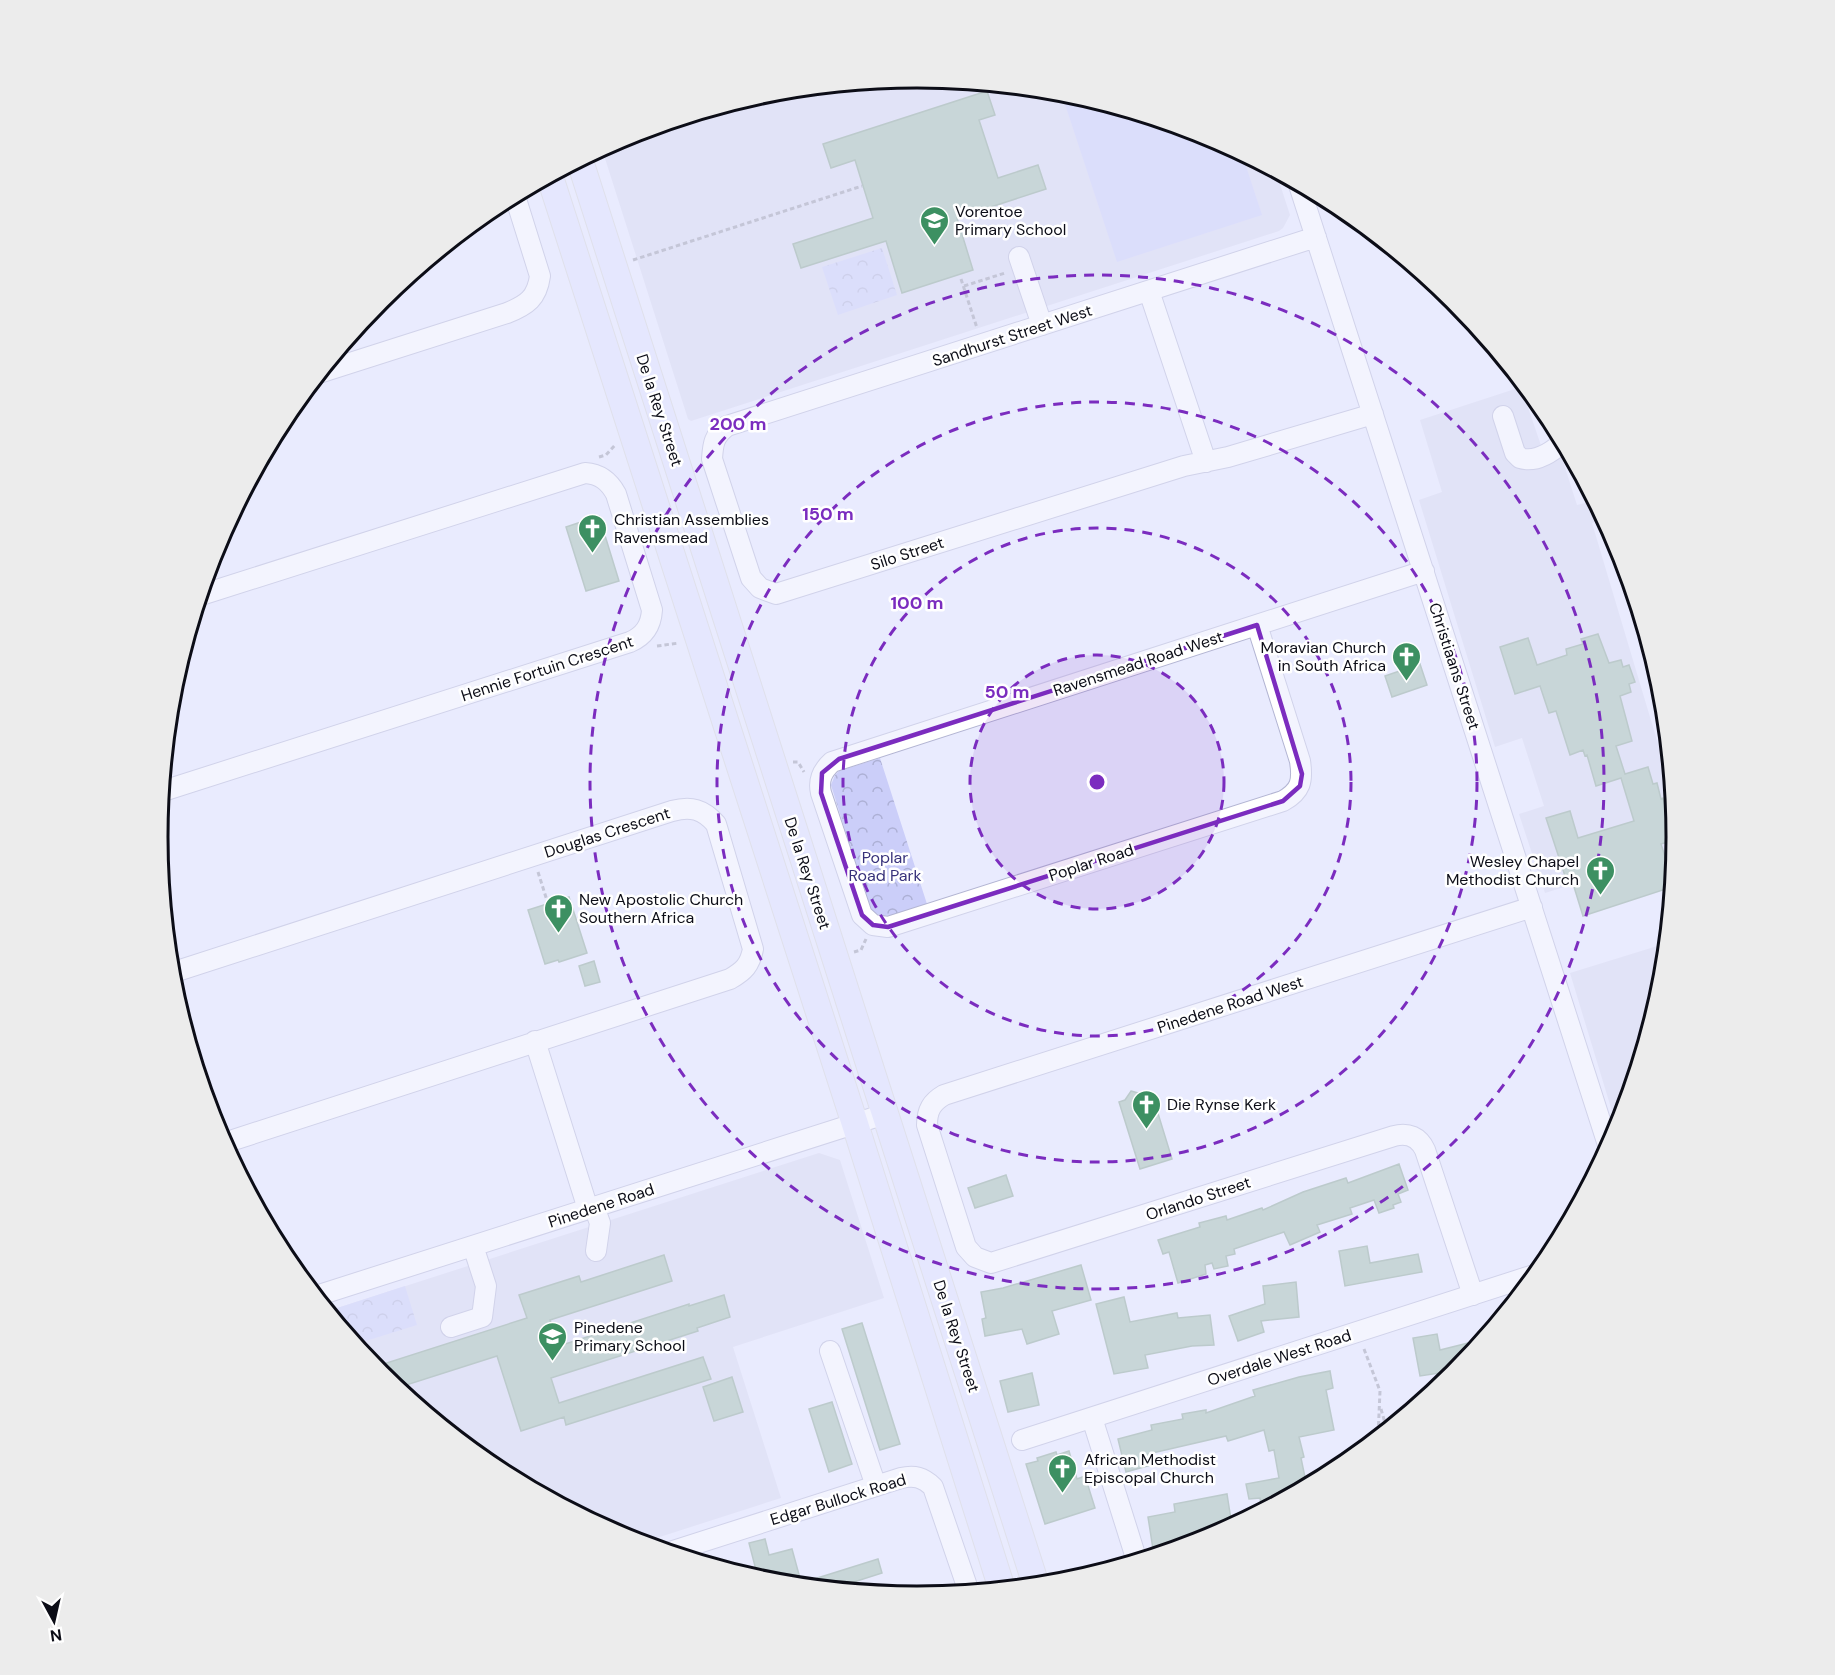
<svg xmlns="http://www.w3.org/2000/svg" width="1835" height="1675" viewBox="0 0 1835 1675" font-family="'DM Sans',sans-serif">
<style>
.built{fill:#d8d9f0}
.grass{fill:#cbcef9}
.park{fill:url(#park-crowns)}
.building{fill:#a0bdaa;stroke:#86a390;stroke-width:1.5}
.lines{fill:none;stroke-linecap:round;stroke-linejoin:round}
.minor-casing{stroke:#b3b5d3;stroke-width:22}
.major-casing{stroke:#d3d3d5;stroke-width:28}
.path{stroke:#9899a9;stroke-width:3;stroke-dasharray:4.5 3;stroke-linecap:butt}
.minor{stroke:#fff;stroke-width:20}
.major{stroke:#e1e3fe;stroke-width:26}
.marked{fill:none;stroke:#7b2cbf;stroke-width:4.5;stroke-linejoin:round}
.ring{fill:none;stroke:#7b2cbf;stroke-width:3;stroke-dasharray:10 8}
.labels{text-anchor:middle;stroke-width:5;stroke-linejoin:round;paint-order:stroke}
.poi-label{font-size:16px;fill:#0c0d17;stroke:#fff;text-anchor:start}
.street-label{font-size:16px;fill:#0c0d17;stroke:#fff}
.park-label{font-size:16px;fill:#37317a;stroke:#fff}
.rim{fill:none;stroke:#0c0d17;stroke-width:3}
.centre{fill:#7b2cbf;stroke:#fff;stroke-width:3}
.ring-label{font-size:18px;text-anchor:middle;font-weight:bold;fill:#7b2cbf;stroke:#fff;stroke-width:5;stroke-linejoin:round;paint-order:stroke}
</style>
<defs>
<pattern id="park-crowns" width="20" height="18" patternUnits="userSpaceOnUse" patternTransform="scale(1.5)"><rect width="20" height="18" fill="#cbcef9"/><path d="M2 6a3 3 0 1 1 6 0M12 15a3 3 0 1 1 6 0" fill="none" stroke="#adb0d5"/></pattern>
</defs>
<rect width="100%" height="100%" fill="#e9ebfe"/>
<!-- built -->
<path class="built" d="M918,78L1066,93L1208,136L1276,172L1290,215L1283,228L1279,231L691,421L688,419L602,149L627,136L770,93Z
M1521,387L1546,460L1561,455L1577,505L1589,502L1595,522L1592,523L1673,794L1677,838L1676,852L1545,893L1519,814L1544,806L1522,738L1495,747L1419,500L1442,492L1420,420Z
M1667,943L1662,986L1618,1131L1570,973Z
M819,1153L840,1160L884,1298L733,1347L781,1498L641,1543L627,1539L495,1469L380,1374L328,1311Z"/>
<!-- grass -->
<path class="grass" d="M1061,92L1208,136L1242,154L1262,215L1117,262Z"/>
<!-- park -->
<path class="park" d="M882,248L897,295L838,315L822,267Z
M880,758L927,904C908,910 885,925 869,908L831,785L835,775L839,771Z
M405,1286L417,1325L356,1344L328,1311Z"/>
<!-- building -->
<path class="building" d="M987,91L995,115L979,120L998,178L1038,165L1046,189L957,218L973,270L902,293L886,241L801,268L793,244L873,218L855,160L831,168L823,144Z
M599,516L619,581L586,591L566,527Z
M1598,634L1609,663L1621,660L1623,667L1629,665L1635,682L1629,684L1631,692L1620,696L1632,741L1616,746L1625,774L1648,767L1653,784L1657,783L1661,799L1663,798L1671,829L1668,830L1671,841L1661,844L1673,881L1672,887L1583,916L1570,874L1565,876L1546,818L1570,811L1578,838L1634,821L1621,778L1596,786L1587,755L1585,756L1583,750L1570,755L1556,711L1549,713L1540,686L1515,694L1500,647L1528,638L1537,665L1567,655L1566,649L1583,644L1581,639Z
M1420,664L1427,685L1392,697L1385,676Z
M569,897L587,953L559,962L558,960L545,964L528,910Z
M594,961L600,982L585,986L579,966Z
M1131,1091L1153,1097L1172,1159L1140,1169L1119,1102L1125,1100Z
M1399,1164L1408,1190L1398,1194L1401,1202L1393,1205L1394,1208L1379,1213L1374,1200L1350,1208L1352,1214L1317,1225L1320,1232L1290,1245L1284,1232L1234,1249L1235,1254L1226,1256L1228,1266L1214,1269L1212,1263L1205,1265L1206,1274L1178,1283L1169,1252L1163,1254L1158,1240L1200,1227L1199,1223L1226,1216L1227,1220L1262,1208L1263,1210L1303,1192L1346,1178L1348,1183Z
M1006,1175L1013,1196L975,1208L968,1188Z
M1367,1246L1370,1263L1418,1254L1422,1272L1345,1286L1339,1251Z
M664,1255L672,1281L550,1320L559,1346L689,1304V1306L724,1295L730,1317L697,1328L698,1331L551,1378L559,1403L703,1357L711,1379L566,1425L564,1417L521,1431L497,1356L397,1388L374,1367L527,1318L519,1295L579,1276L581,1282Z
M1081,1265L1091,1300L1052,1311L1059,1334L1027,1344L1022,1329L985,1336L982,1319L986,1318L981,1292L1003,1288Z
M1296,1282L1299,1317L1261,1321L1264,1332L1238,1341L1229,1316L1265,1304L1263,1286Z
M1124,1297L1130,1322L1177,1313L1178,1318L1210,1315L1214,1345L1192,1346L1145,1355L1148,1368L1114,1374L1096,1304Z
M862,1323L900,1444L880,1450L842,1329Z
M1437,1334L1440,1350L1484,1339L1459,1370L1420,1376L1413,1338Z
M1330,1371L1333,1388L1326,1390L1334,1430L1299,1437L1304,1457L1301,1458L1307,1487L1262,1510L1260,1498L1249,1499L1246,1484L1279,1478L1274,1450L1269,1451L1264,1430L1228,1441L1226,1436L1148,1454L1151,1465L1126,1472L1118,1439L1152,1430L1151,1425L1183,1419L1182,1414L1206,1410V1413L1255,1396L1253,1390L1299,1377Z
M1032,1373L1039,1405L1008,1412L1000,1381Z
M732,1377L743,1412L714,1421L703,1387Z
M832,1402L852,1464L829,1472L809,1409Z
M1069,1451L1077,1479L1085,1476L1095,1508L1045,1524L1026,1464L1038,1461L1037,1458L1056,1452L1057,1455Z
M1227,1494L1232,1526L1202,1533L1203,1538L1153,1549L1148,1517L1175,1512L1174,1504Z
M765,1539L769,1555L792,1549L801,1582L792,1585L769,1582L744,1575L756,1570L749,1543Z
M878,1559L882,1573L832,1589L795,1585Z"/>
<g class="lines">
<defs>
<path id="minor" d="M1299,185L1609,1148
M1316,237L727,426C714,436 713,443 712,459L751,578L760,588L776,594L1184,466L1228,457L1373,414
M1019,257L1042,325
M1149,291L1206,462
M322,372L507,313C527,305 537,298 540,276L515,196
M1503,416L1515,453L1520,458C1536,463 1552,452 1563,442
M1257,625L1300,761C1303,781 1301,791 1283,801L888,927L873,925L862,915L821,793C818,780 822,771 832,762L1424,571
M163,791L630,642C644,636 651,626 652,610L616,494C609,481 600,474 585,473L201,595
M171,973L672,811C691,806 703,809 716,824L753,949C750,965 744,971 730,979L224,1143
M535,1041L588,1209
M594,1207L600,1223L596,1251
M1473,1295L1425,1150C1419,1137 1408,1132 1394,1136L991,1263L975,1257L966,1247L927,1125C927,1110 932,1102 944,1095L1532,907
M316,1296L885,1114
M451,1327L482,1317L486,1286L473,1246
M830,1351L876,1486
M1092,1418L1137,1561
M1022,1440L1537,1274
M670,1552L901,1478C914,1475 923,1477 933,1487L969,1592"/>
<path id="major" d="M580,161L1036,1585
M550,177L855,1124L1002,1589"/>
</defs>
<!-- minor casing -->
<use href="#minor" class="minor-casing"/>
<!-- major casing -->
<use href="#major" class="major-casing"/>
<!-- path -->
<path class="path" d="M633,260L862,186
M961,279L977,328
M964,286L1005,273
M599,457L606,455L615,445
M657,646L679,643
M793,762H798L804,772
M538,872L550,910
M854,952L861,950L866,939
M1364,1349L1380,1391L1378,1437
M1381,1409L1387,1430"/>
<!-- minor -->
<use href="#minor" class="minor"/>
<!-- major -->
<use href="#major" class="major"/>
</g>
<!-- marked area -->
<path d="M0 0H1835V1675H0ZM1257,625L1302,774L1300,786L1283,801L888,927L873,925L862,915L821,793L822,773L839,759Z" fill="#e9ebfe" fill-opacity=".55" fill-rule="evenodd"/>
<path class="marked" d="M1257,625L1302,774L1300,786L1283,801L888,927L873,925L862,915L821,793L822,773L839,759Z"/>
<!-- distance rings -->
<circle cx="1097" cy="782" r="127" fill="#7b2cbf" fill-opacity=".12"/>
<g class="ring">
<circle cx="1097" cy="782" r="127"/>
<circle cx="1097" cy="782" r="254"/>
<circle cx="1097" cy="782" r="380"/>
<circle cx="1097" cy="782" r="507"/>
</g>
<!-- icons -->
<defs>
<symbol id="school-pin" viewBox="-11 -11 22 30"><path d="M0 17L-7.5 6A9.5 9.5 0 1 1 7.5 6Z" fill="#3d9062" stroke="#fff"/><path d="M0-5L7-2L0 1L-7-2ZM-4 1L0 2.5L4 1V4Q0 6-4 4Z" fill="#fff"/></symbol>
<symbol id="church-pin" viewBox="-11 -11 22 30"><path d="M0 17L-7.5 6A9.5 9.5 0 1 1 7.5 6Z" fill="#3d9062" stroke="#fff"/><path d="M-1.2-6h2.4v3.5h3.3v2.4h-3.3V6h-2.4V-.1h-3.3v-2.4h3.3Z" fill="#fff"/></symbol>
</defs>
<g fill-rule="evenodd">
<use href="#school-pin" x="918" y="204" width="33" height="45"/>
<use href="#church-pin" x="576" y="512" width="33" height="45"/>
<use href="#church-pin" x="1390" y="640" width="33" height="45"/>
<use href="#church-pin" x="1584" y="854" width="33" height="45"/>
<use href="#church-pin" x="542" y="892" width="33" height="45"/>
<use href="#church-pin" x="1130" y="1088" width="33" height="45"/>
<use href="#school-pin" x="536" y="1320" width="33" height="45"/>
<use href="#church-pin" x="1046" y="1452" width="33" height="45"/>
</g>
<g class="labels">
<!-- poi labels -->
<g class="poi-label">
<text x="955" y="217">Vorentoe<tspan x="955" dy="18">Primary School</tspan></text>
<text x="614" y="525">Christian Assemblies<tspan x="614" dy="18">Ravensmead</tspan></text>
<text x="1386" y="653" text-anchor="end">Moravian Church<tspan x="1386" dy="18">in South Africa</tspan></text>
<text x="1579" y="867" text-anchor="end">Wesley Chapel<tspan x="1579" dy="18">Methodist Church</tspan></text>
<text x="579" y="905">New Apostolic Church<tspan x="579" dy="18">Southern Africa</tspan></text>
<text x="1167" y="1110">Die Rynse Kerk</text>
<text x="574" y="1333">Pinedene<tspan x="574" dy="18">Primary School</tspan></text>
<text x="1084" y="1465">African Methodist<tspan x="1084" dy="18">Episcopal Church</tspan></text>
</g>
<!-- street labels -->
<g class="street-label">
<text transform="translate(1012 335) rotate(-18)" y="6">Sandhurst Street West</text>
<text transform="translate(660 410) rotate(72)" y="6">De la Rey Street</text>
<text transform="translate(907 553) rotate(-18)" y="6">Silo Street</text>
<text transform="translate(1138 663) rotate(-18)" y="6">Ravensmead Road West</text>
<text transform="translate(1455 666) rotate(72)" y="6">Christiaans Street</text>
<text transform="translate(547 668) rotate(-18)" y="6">Hennie Fortuin Crescent</text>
<text transform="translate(607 832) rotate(-18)" y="6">Douglas Crescent</text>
<text transform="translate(1091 862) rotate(-18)" y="6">Poplar Road</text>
<text transform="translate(808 873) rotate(72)" y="6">De la Rey Street</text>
<text transform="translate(1230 1004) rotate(-18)" y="6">Pinedene Road West</text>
<text transform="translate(1198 1198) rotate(-18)" y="6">Orlando Street</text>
<text transform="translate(601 1205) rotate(-18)" y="6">Pinedene Road</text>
<text transform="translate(957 1336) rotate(72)" y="6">De la Rey Street</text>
<text transform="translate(1279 1357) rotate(-18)" y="6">Overdale West Road</text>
<text transform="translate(838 1499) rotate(-17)" y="6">Edgar Bullock Road</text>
</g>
<!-- park labels -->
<g class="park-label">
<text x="885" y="863">Poplar<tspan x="885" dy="18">Road Park</tspan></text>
</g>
</g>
<!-- crop -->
<path d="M0 0H1835V1675H0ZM168 837a749 749 0 1 1 1498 0a749 749 0 1 1-1498 0Z" fill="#ececec" fill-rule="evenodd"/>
<path class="rim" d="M168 837a749 749 0 1 1 1498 0a749 749 0 1 1-1498 0Z"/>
<circle cx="1097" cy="782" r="9" class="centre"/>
<g class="ring-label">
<text x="738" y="430">200 m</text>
<text x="828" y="520">150 m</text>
<text x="917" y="609">100 m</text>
<text x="1007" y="698">50 m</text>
</g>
<!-- north arrow -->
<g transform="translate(54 1621) rotate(172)" stroke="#ffffff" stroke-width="4.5" paint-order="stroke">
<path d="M0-4.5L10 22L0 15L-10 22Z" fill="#0c0d17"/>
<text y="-9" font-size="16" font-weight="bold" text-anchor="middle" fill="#0c0d17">N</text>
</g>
</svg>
